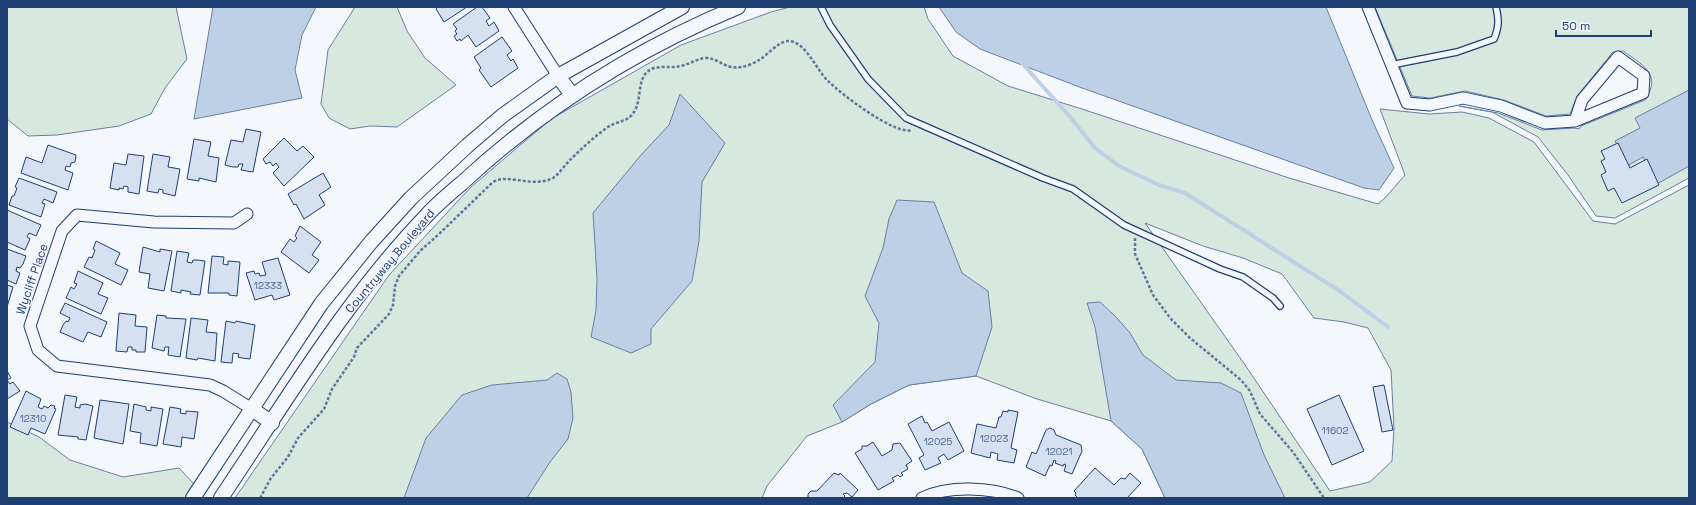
<svg xmlns="http://www.w3.org/2000/svg" width="1696" height="505" viewBox="0 0 1696 505" font-family="'Space Grotesk',sans-serif">
<style>
.green{fill:#d7e8df;stroke:#687fa3;fill-rule:evenodd}
.water{fill:#bed0e5;stroke:#687fa3}
.lines{fill:none;stroke-linecap:round;stroke-linejoin:round}
.stream{stroke:#bed0e5;stroke-width:4}
.building{fill:#d5e0f0;stroke:#1d3f73}
.service-casing{stroke:#1d3f73;stroke-width:8}
.minor-casing{stroke:#1d3f73;stroke-width:13}
.tertiary-casing{stroke:#1d3f73;stroke-width:16}
.path{stroke:#5e769c;stroke-width:2.5;stroke-dasharray:3 2;stroke-linecap:butt}
.service{stroke:#f4f7fb;stroke-width:5.5}
.minor{stroke:#f4f7fb;stroke-width:11}
.tertiary{stroke:#f4f7fb;stroke-width:14}
.labels{text-anchor:middle;stroke-width:3;stroke-linejoin:round;paint-order:stroke}
.number-label{font-size:10px;fill:#4b6792}
.street-label{font-size:12px;fill:#1d3f73;stroke:#f4f7fb}
</style>
<rect width="100%" height="100%" fill="#f4f7fb"/>
<!-- green -->
<path class="green" d="M7,7H176L187,59L165,88L151,114L119,126L57,135L28,136L7,119Z
M355,7H397L407,31L425,58L456,85L397,127L370,126L350,129L329,118L321,104L328,50Z
M790,7H924L928,19L953,56L1008,86L1082,109L1289,178L1378,204L1385,198L1405,175L1380,109L1429,114L1462,112L1489,118L1534,142L1593,221L1615,224L1689,185V498H1165L1142,449L1111,421L1037,399L976,376L909,385L871,404L842,422L807,436L767,486L762,498H235L389,275L471,187L551,119L681,45L771,12ZM1145,223L1203,246L1243,258L1282,274L1314,318L1344,322L1368,328L1391,370L1394,428L1392,461L1370,482L1330,491L1243,362Z
M1375,7H1689V178L1615,218L1596,216L1568,175L1538,137L1492,112L1459,106L1498,113L1542,130L1574,128L1579,129L1581,126L1645,100C1663,74 1641,64 1623,51L1613,52L1577,96L1570,114L1546,116L1504,100L1465,91L1430,98L1412,96Z
M7,422L39,437L70,460L123,477L179,468L194,484L185,498H7Z"/>
<!-- water -->
<path class="water" d="M213,7H316L302,35L295,70L302,98L194,119Z
M939,7H1326L1372,120L1394,168L1379,190L1364,188L1082,88L980,49L956,32Z
M1689,90V166L1657,184L1643,157L1627,166L1615,141L1640,128L1635,118Z
M680,94L725,143L702,182L699,241L692,281L651,329V344L631,353L591,337L596,310L597,278L593,213L641,155L669,125Z
M897,200L934,202L962,273L988,291L992,327L976,376L909,385L871,404L842,422L833,405L875,362L879,323L865,296L883,248L889,219Z
M1100,302L1116,317L1130,333L1143,355L1176,380L1221,383L1241,393L1264,455L1285,498H1165L1142,449L1111,421L1095,327L1087,303Z
M557,373L567,379L571,392L573,418L568,439L550,462L527,498H404L426,438L462,395L492,385L547,380Z"/>
<g class="lines">
<!-- stream -->
<path class="stream" d="M1021,62L1071,118L1095,148L1119,166L1159,185L1185,193L1341,292L1388,327"/>
</g>
<!-- building -->
<path class="building" d="M438,7H467L444,22L436,9Z
M477,7H482L490,18L486,21L489,26L494,22L499,31L476,47L468,35L461,41L460,39L457,41L454,36L457,34L455,31L457,29L453,24Z
M502,37L512,51L507,55L511,61L513,59L518,68L491,87L479,70L481,68L474,57Z
M246,129L261,132L253,172L241,170L243,164H239L238,167H233L225,165L231,140L243,142Z
M284,138L297,151L303,146L314,157L284,186L273,173L279,167L276,163L273,166L270,162L266,164L263,159Z
M194,139L211,142L208,156L219,158L216,182L199,178V181L187,179Z
M1618,143L1630,168L1647,159L1659,185L1622,203L1614,188L1608,191L1601,175L1606,172L1601,161L1605,159L1601,151Z
M48,145L76,155L75,162L71,163L70,167L66,166L65,170L73,173L68,190L21,173L26,157L42,163Z
M128,154L144,156L139,194L128,192V187L124,186L123,189L119,188V190L110,188L114,163L126,165Z
M153,154L170,157L168,167L180,169L175,196L163,193V190L159,189L158,193L147,191Z
M323,173L331,187L319,195L325,205L304,219L296,204L294,205L288,194Z
M19,178L57,192L53,203L44,199L42,203L45,204L41,217L9,205L12,196H14L17,188L15,187Z
M7,210L41,225L36,236L29,233L27,237L30,239L25,250L7,242Z
M300,226L321,242L312,255L319,260L309,273L281,252L290,239L294,242L297,238L295,236Z
M96,241L120,253L115,264L128,270L121,285L84,267L89,257L92,258L95,250L93,249Z
M143,247L160,252V249L172,251L164,291L148,288L150,274L139,272Z
M7,249L26,256L23,264L20,268L17,267L16,271L20,273L16,284L7,280Z
M177,251L189,253L187,262L192,263L193,260H197L205,261L200,295L190,294L191,292L181,290V293L171,291Z
M212,256L224,257L223,264L228,265V261L240,262L237,296L229,295V293H208Z
M278,258L290,295L274,300L272,295L255,300L246,273L254,271L255,274L259,273L260,276L266,275L262,262Z
M78,271L103,283L98,294L108,298L101,314L66,298L71,287L74,289L77,284L74,283Z
M7,285L13,287L7,307Z
M65,303L107,322L101,337L88,332L83,342L60,332L63,325L66,321L68,322L70,318L60,313Z
M119,313L136,315L135,326L147,327L145,352H136V350H132V347H128L127,352L116,351Z
M157,315L166,316V318L186,319L180,357L168,355L169,347H165L164,351L152,348Z
M191,318L208,320L206,332L217,333L215,361L198,358L197,360L186,358Z
M226,321L235,323L236,321L255,325L250,359L242,358L238,357L239,354L233,353L232,363L221,362Z
M7,371L11,378L7,380L10,384L13,382L20,391L7,399Z
M1384,385L1393,430L1382,432L1373,387Z
M26,391L41,399L38,407L42,409L44,406L48,408L51,405L55,406L54,408L56,409L45,434L31,428L28,435L10,427Z
M65,395L77,397L75,407L80,408V405L85,404L93,406L86,440L78,439V437L58,435Z
M1339,395L1364,451L1332,465L1307,409Z
M100,400L129,404L123,444L94,438Z
M134,404L146,407V410L151,411V407L163,409L157,446L140,443L141,433L130,431Z
M170,407L181,409L180,413L186,414V411L198,412L194,439L182,437L181,447L163,444Z
M1008,410L1018,412L1011,448L1017,450L1014,463L997,460L998,454L991,452L990,458L971,453L977,424L996,428L999,417H1001L1003,411L1008,412Z
M922,416L925,423L927,422L932,431L949,422L964,451L948,460L944,454L938,458L941,463L925,470L919,458L924,455L908,424Z
M1050,428L1054,430L1056,435L1081,445L1082,451L1072,474L1064,471L1066,465L1064,464L1063,466L1055,463L1056,461L1054,460L1052,466L1050,465L1045,476L1026,467L1032,452L1036,454L1046,430Z
M873,442L882,456L892,450L893,444L900,443L912,461L906,465L908,469L901,473L903,475L900,477L898,475L892,478L894,481L878,490L855,453L862,449V446H867Z
M1095,468L1114,485L1121,478L1125,479L1130,473L1141,483L1127,498H1078L1075,495L1076,493L1074,491Z
M834,473L839,475L840,473L858,490L852,497L847,493L843,494L845,496L843,498H808V494L811,491H817Z"/>
<g class="lines">
<defs>
<path id="service" d="M821,7L830,25L868,79L906,118L1043,178L1073,189L1124,225L1220,269L1243,277L1273,298L1280,306
M1391,65L1457,52L1494,39C1499,27 1499,20 1496,7"/>
<path id="minor" d="M514,7L558,76
M1368,7L1407,103L1430,105L1463,98L1501,106L1545,123L1575,121L1643,93L1644,76L1618,57L1582,100L1575,121
M247,214L234,223L154,222L77,215L62,231L30,326L38,350L57,366L210,385L223,391L252,409
M922,498C949,485 991,487 1018,498"/>
<path id="tertiary" d="M558,76L572,95
M252,409L272,423
M193,498L321,304L371,242L411,198L467,146L502,116L558,76L682,7
M221,498C286,401 346,299 427,215C438,203 450,193 462,183C543,108 636,49 738,7"/>
</defs>
<!-- service casing -->
<use href="#service" class="service-casing"/>
<!-- minor casing -->
<use href="#minor" class="minor-casing"/>
<!-- tertiary casing -->
<use href="#tertiary" class="tertiary-casing"/>
<!-- path -->
<path class="path" d="M1135,238V254L1153,295L1171,319L1190,338L1241,380L1250,391L1260,414L1293,452L1324,498
M260,498L271,478L288,457L298,438L324,409L332,389L354,357L357,348L389,314L393,305L395,286L399,276L420,251L438,235L493,182C497,180 501,179 505,179C520,179 538,186 553,178C559,174 564,166 569,161C581,149 595,136 608,127C617,121 628,122 634,112C643,99 635,74 654,68C663,66 673,68 681,66C690,64 698,58 707,58C720,59 725,70 742,67C747,66 754,63 759,60C768,55 778,41 789,41C806,42 817,71 828,81C841,94 896,136 912,130"/>
<!-- service -->
<use href="#service" class="service"/>
<!-- minor -->
<use href="#minor" class="minor"/>
<!-- tertiary -->
<use href="#tertiary" class="tertiary"/>
</g>
<g class="labels">
<!-- number labels -->
<g class="number-label">
<text x="268" y="289">12333</text>
<text x="33" y="422">12310</text>
<text x="1335" y="434">11602</text>
<text x="994" y="442">12023</text>
<text x="938" y="445">12025</text>
<text x="1059" y="455">12021</text>
</g>
<!-- street labels -->
<g class="street-label">
<text transform="translate(390 261) rotate(-50)" y="4">Countryway Boulevard</text>
<text transform="translate(32 279) rotate(-71)" y="4">Wycliff Place</text>
</g>
</g>
<!-- border -->
<rect width="1696" height="505" fill="none" stroke="#1d3f73" stroke-width="16"/>
<!-- scale -->
<path d="M1556 30v6h95v-6" fill="none" stroke="#1d3f73" stroke-width="2"/>
<text x="1562" y="30" font-size="12" fill="#1d3f73" stroke="#f4f7fb" stroke-width="3" paint-order="stroke">50 m</text>
</svg>
